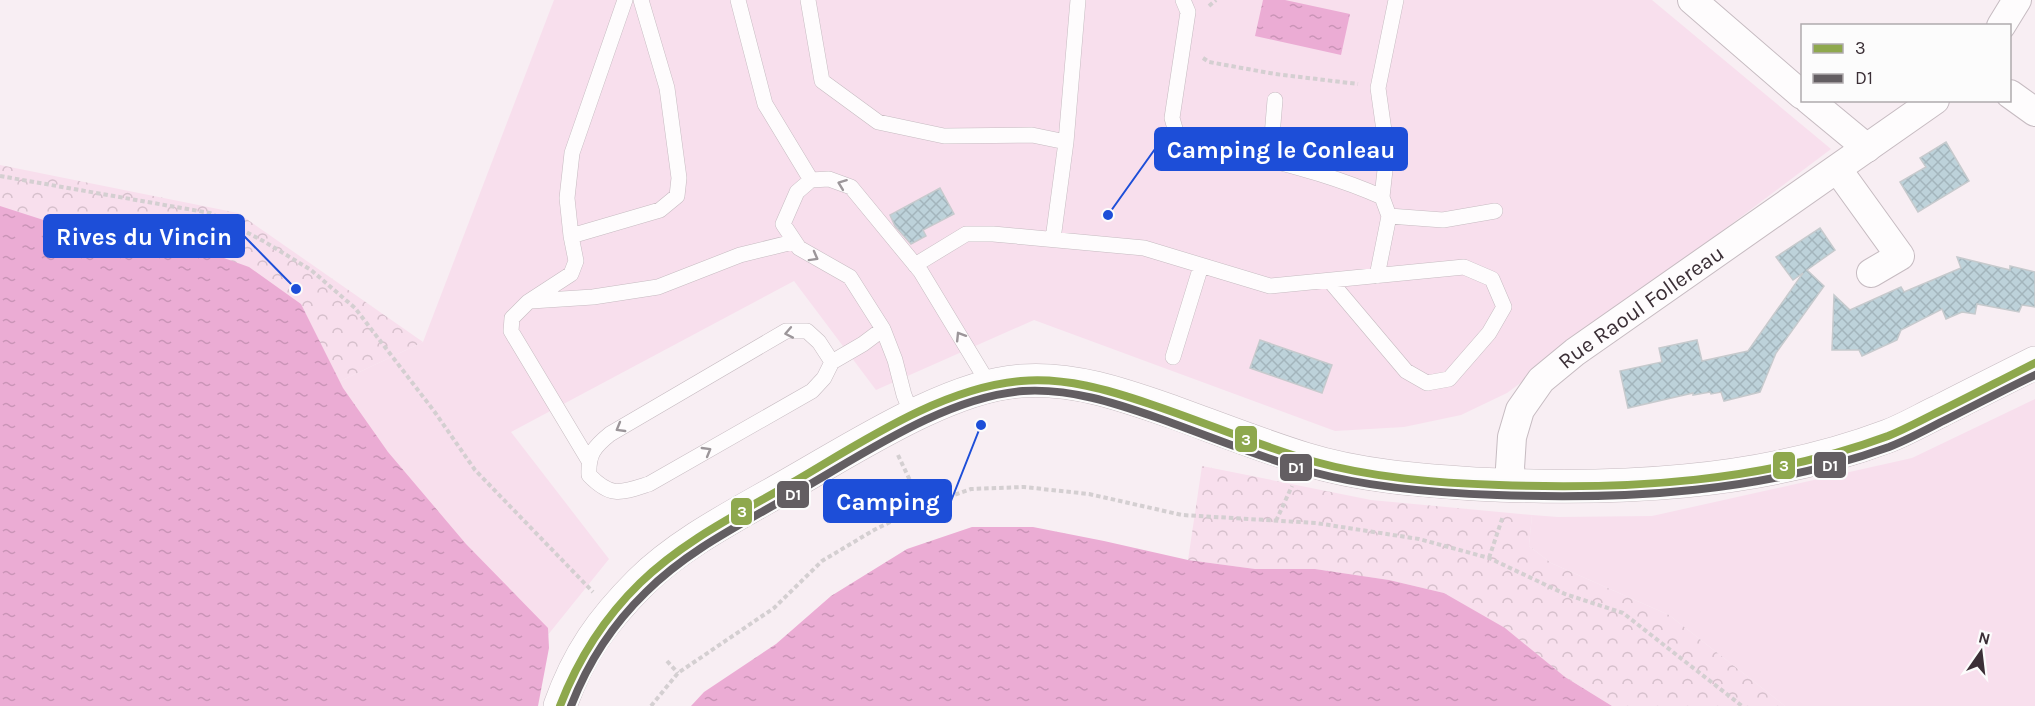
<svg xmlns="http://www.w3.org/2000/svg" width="2035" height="706" viewBox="0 0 2035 706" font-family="Karla,sans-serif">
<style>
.green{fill:#f8dfed}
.forest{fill:url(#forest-crowns)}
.water{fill:url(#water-ripples)}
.building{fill:url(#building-cross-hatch);stroke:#c6cacd;stroke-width:1.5}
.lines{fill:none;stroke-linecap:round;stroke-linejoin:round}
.lane-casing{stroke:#c6bbc1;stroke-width:16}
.street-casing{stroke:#c6bbc1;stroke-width:30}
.secondary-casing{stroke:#c6bbc1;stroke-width:34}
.path{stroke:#d4cfd1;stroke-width:4;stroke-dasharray:4.5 3;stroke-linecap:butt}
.lane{stroke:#fefcfd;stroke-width:15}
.street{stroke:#fefcfd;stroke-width:28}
.secondary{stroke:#fefcfd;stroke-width:33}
.bus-1-casing{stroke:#fcfcfc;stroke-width:12}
.bus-2-casing{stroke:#fcfcfc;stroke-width:12}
.bus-1{stroke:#8ea84d;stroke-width:8}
.bus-2{stroke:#635e62;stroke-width:8}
.oneway{stroke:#9c969a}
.labels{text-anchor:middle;stroke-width:4.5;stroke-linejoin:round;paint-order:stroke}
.street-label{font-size:22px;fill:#3b2f36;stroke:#fcfcfc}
.leader{fill:none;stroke:#1d4ed8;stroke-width:2}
.callout-dot{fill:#1d4ed8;stroke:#fcfcfc;stroke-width:2}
.callout{fill:#1d4ed8;stroke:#1d4ed8;stroke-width:2}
.callout-label{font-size:24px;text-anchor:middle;font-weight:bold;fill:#fff}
.line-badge{stroke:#fcfcfc;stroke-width:2}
.badge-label{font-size:16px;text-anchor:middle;font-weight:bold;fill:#fff}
</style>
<defs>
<pattern id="forest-crowns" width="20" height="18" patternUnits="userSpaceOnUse" patternTransform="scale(1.5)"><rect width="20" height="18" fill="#f8dfed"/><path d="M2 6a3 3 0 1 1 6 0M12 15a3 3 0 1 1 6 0" fill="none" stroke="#d6c0cc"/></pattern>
<pattern id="water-ripples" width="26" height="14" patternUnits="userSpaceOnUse" patternTransform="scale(1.5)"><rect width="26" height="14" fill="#ebacd4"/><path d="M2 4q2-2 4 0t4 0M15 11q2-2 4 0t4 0" fill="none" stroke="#ca94b7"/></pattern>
<pattern id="building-cross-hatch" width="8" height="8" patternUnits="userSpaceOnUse" patternTransform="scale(1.5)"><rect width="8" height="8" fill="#bdd2da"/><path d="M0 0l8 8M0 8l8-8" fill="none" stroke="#a3b5bc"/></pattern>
</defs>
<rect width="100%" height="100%" fill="#f8eef3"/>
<!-- green -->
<path class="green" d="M554,0H1652L1831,149L1507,393L1461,415L1404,427L1335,431L1034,320L876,390L794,281L511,432L609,559L543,641L317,392L423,342Z
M2035,399V706H1785L1669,615L1551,563L1529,546L1532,515L1558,517L1652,516L1912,458Z"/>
<!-- forest -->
<path class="forest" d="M0,165L238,213L423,342L317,392L0,224Z
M1202,466L1371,500L1532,515L1529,546L1551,563L1669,615L1785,706H1612L1565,677L1444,593L1389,580L1315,569H1255L1188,560Z"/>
<!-- water -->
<path class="water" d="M1263,0H1285L1350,14L1341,55L1255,36Z
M0,206L87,234L171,239L249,267L301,304L343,388L388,452L466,544L548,628L549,648L538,706H0Z
M972,527H1033L1104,541L1188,560L1255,569H1315L1389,580L1444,593L1505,628L1565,677L1612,706H691L704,692L776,644L831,596L907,549Z"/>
<!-- building -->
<path class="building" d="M1946,142L1969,181L1918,212L1900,182L1926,167L1920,158Z
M940,188L954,214L923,230L926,236L911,244L895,226L890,215Z
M1820,228L1835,250L1807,270L1824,286L1776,353L1760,392L1724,401L1721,392L1711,394L1710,392L1693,395V393L1628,408L1620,371L1662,362L1659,348L1697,340L1702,361L1748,351L1803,273L1793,280L1776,257Z
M1957,257L2010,270V266L2035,272V307L2022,305L2019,312L1977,304L1975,314L1962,312L1946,319L1942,309L1901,330L1897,340L1862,356L1859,350H1832L1834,295L1850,310L1901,287L1904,292L1961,268Z
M1260,340L1332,365L1322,393L1250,368Z"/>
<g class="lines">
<defs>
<path id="lane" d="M738,0L765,104L811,180
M808,0L822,81L878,122L944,136L1032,135L1066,142
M1183,0L1188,12L1172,118L1176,132C1200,145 1228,150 1255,156C1298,167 1342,179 1382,197L1389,216L1377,276
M1270,160L1275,100
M1382,197L1387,152L1378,88L1396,0
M1389,216L1443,220L1495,211
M571,236L660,210L677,196L679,178L667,88L641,0
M1053,239L1066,142L1078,0
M915,265L966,234H993L1144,248L1270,286L1464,267L1492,279L1504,307L1489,333L1449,379L1427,383L1406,371L1330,281
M531,301L593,297L658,287L740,255L793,242
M1173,357L1201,266
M832,362L819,342L807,331H786L610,434C594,447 588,454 589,475C611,498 621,493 649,484L812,391L824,378L832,362L863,344L883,329
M913,417L904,395L895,360L883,329L850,277L799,248L783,224L797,192L811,180L829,179L851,187L921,272L990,386
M589,461L511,331L512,318L528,302L571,274L576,261L571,236L567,198L572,153L625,0"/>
<g id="street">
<path d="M1692,0L1802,95"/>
<path d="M2001,26L2017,0"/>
<path d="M2010,94L2035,112"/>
<path d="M1809,100L1867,148"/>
<path d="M1838,170L1900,256L1871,273"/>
<path id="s1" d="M1513,486L1510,468L1512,437L1520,410L1541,380L1575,352L1935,100"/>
</g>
<path id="secondary" d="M560,706C578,655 602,621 640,583C681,542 740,513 790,484C852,449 950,385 1021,381C1074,377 1124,395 1173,412C1217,428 1260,445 1305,459C1360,476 1417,480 1475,484C1612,491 1758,485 1888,436C1906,429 1923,419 1940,411C1971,395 2003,379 2035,363"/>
</defs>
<!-- lane casing -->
<use href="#lane" class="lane-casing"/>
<!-- street casing -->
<use href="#street" class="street-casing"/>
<!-- secondary casing -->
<use href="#secondary" class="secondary-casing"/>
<!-- path -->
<path class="path" d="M1209,6L1216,0
M1203,58L1209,62L1275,74L1358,84
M0,176L210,213L265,242L311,270L355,308L434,411L475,470L593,592
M898,455L922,506
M1276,521L1292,486
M1489,558L1503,516
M667,661L678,673
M651,706L678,673L774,608L822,561L874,530L922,506L971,489L1024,487L1089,494L1182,515L1316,523L1419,539L1489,558L1565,594L1623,613L1742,706"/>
<!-- lane -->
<use href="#lane" class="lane"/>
<!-- street -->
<use href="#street" class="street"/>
<!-- secondary -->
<use href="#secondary" class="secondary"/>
<defs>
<path id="bus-1" d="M560,706C578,659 604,618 640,583C683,541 738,514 790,484C859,444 940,388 1021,381C1065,377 1109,390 1150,404C1204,422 1257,445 1312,461C1373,478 1437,483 1499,485C1630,490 1764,482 1888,436C1903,430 1918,422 1932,415C1967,398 2001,380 2035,363"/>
<path id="bus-2" d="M571,706C588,662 613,624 646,592C689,549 744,523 795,493C862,455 945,397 1023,391C1070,388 1115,403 1158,418C1209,436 1259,457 1312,472C1371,488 1435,493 1497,495C1629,500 1763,492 1889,447C1907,440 1924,431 1941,422C1972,407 2003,390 2035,375"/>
</defs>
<!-- bus-1 casing -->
<use href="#bus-1" class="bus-1-casing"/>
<!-- bus-2 casing -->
<use href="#bus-2" class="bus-2-casing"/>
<!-- bus-1 -->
<use href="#bus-1" class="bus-1"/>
<!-- bus-2 -->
<use href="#bus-2" class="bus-2"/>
</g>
<!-- one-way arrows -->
<defs><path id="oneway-chevron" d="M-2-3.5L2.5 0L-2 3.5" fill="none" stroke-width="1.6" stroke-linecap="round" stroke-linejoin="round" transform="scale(1.5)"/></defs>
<g class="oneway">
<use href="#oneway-chevron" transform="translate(842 184) rotate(-159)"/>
<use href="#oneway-chevron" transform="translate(814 257) rotate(29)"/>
<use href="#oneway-chevron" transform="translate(789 333) rotate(169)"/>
<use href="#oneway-chevron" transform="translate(960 336) rotate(-122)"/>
<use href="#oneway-chevron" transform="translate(620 428) rotate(150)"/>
<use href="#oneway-chevron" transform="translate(707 451) rotate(-30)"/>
</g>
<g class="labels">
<!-- street labels -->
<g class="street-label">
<text dy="8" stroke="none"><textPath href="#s1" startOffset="238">Rue Raoul Follereau</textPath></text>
</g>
</g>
<!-- callouts -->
<path class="leader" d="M1108 215L1155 149M296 289L244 236M981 425L951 501"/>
<g class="callout-dot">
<circle cx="1108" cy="215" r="6"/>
<circle cx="296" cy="289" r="6"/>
<circle cx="981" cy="425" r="6"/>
</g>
<g class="callout">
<rect x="1155" y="128" width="252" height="42" rx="6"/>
<rect x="44" y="215" width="200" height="42" rx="6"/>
<rect x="824" y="480" width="127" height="42" rx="6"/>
</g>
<g class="callout-label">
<text x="1281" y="158">Camping le Conleau</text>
<text x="144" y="245">Rives du Vincin</text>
<text x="888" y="510">Camping</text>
</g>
<g class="line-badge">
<rect x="1234" y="425" width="24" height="28" rx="6" fill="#8ea84d"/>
<rect x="1813" y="451" width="34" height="28" rx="6" fill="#635e62"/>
<rect x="1772" y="451" width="24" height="29" rx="6" fill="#8ea84d"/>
<rect x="1279" y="453" width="34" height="29" rx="6" fill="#635e62"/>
<rect x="776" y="480" width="34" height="29" rx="6" fill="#635e62"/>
<rect x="730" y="497" width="23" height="29" rx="6" fill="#8ea84d"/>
</g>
<g class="badge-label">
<text x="1246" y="445">3</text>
<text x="1830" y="471">D1</text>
<text x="1784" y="471">3</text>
<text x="1296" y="473">D1</text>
<text x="793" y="500">D1</text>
<text x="742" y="517">3</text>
</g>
<!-- legend -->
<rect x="1801" y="24" width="210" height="78" fill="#fcfcfc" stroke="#afaaad" stroke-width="1.5"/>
<rect x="1813" y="44" width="30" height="9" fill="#8ea84d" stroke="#afaaad" stroke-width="1.5"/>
<text x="1855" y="54" font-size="18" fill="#3b2f36">3</text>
<rect x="1813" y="74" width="30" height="9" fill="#635e62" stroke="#afaaad" stroke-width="1.5"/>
<text x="1855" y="84" font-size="18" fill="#3b2f36">D1</text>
<!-- north arrow -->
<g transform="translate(1981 652) rotate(14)" stroke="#fcfcfc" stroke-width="4.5" paint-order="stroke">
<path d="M0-4.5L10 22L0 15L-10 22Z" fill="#3b2f36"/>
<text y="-9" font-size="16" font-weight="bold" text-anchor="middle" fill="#3b2f36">N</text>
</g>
</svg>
